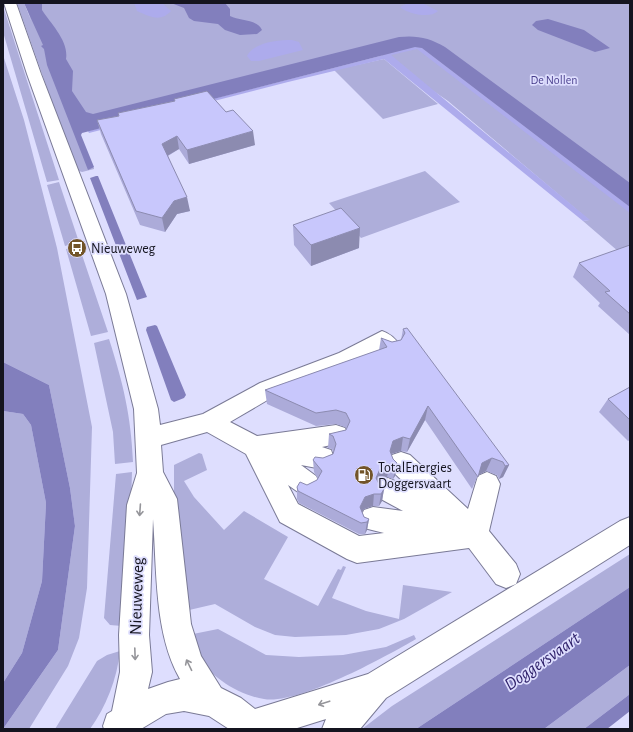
<svg xmlns="http://www.w3.org/2000/svg" width="633" height="732" viewBox="0 0 633 732" font-family="'Alegreya Sans',sans-serif">
<style>
.green{fill:#aeaeda}
.forest{fill:#adabec}
.water{fill:#827fbd}
.lines{fill:none;stroke-linecap:round;stroke-linejoin:round}
.minor-casing{stroke:#7a7a96;stroke-width:2}
.minor{fill:#fff;fill-rule:evenodd}
.wall{fill:#acabd9}
.shaded-wall{fill:#8c8bb0}
.building{fill:#c8c7fc;stroke:#8c8bb0}
.oneway{stroke:#95959a}
.labels{text-anchor:middle;stroke-width:3.5;stroke-linejoin:round;paint-order:stroke}
.far-park-label{font-size:12px;fill:#493f8c;stroke:#dedefe}
.poi-label{font-size:14px;fill:#14141f;stroke:#dedefe;text-anchor:start}
.near-street-label{font-size:17px;fill:#14141f;stroke:#dedefe}
.near-water-label{font-size:18px;font-style:italic;fill:#2c1e68;stroke:#dedefe}
</style>
<rect width="100%" height="100%" fill="#dedefe"/>
<!-- green -->
<path class="green" d="M17,3H24L31,20L25,3H630V257L626,258L583,221L589,220L448,101L381,55L74,133L94,168V169L82,172L76,170Z
M3,6L59,180L47,182L3,32Z
M3,55L24,120L57,248L92,427L87,588L79,638L68,666L29,729H3L58,650L75,526L70,488L49,385L3,362Z
M384,59L438,104L383,119L334,70Z
M425,171L460,202L361,238L329,203Z
M59,182L79,242L65,246L47,185Z
M79,246L108,332L91,336L66,249Z
M109,339C123,383 131,415 133,462L115,464L113,432L94,343Z
M3,411L23,414L31,425L46,503L42,581L22,653L3,683Z
M199,453L202,454L207,470L184,481L194,497L224,530L244,511L288,537L264,579L318,606L338,569L341,570L343,566L346,567L332,598L366,611L399,619L403,585L452,592L404,619L379,629L346,635L295,637L275,635L255,627L215,604L185,611L174,508V465Z
M132,472L130,536L122,626L110,625L104,618L116,474Z
M630,554V587L416,729H362L392,706Z
M218,629L266,655L299,657L343,655L386,647L414,635L416,639C385,657 298,705 264,699C250,697 234,690 222,681C202,666 198,659 193,634Z
M120,651C117,679 106,707 90,729H55L97,661L107,655Z
M630,665V694L584,729H544Z"/>
<!-- forest -->
<path class="forest" d="M134,3H162L171,11C160,23 149,16 137,11Z
M408,3L424,4L438,11C430,19 408,14 400,7Z
M292,40L299,42L303,50L259,61H251L247,56C254,42 278,40 292,40Z
M415,47L422,48L630,207V213L417,49L391,55L590,220L583,221L384,59L288,82L89,133L88,131Z"/>
<!-- water -->
<path class="water" d="M24,3L42,4V10C51,24 69,41 66,59L73,71L72,91L86,112L93,114L399,37C417,35 430,38 445,47L630,183V207L422,48L415,47L82,133L81,135L94,167L88,170L47,65L44,49L41,46L43,45Z
M171,3H225L230,9V16C240,21 257,19 262,30L257,34L240,35L225,30L218,24L194,21L189,18L184,8Z
M548,19L584,30L610,48L595,52L538,30L532,25L536,21Z
M96,176H98L147,297L137,300L90,178Z
M155,325L157,326L186,395L184,398L174,402L171,400L146,330L147,327Z
M3,362L49,385L70,488L75,526L58,650L3,729V683L22,653L42,581L46,503L31,425L23,414L3,411Z
M630,587V665L544,729H416Z
M630,694V711L607,729H584Z"/>
<g class="lines">
<defs>
<path id="minor" d="M4,3H16L41,74L126,294L158,409L160,425L203,414L260,383L339,353L382,331C391,334 396,339 401,347L398,353L390,355L380,350L355,365L276,395L230,422L257,436L336,425L345,428L348,435L345,442L322,447L331,450L334,458L331,466L322,469L301,465L316,476L320,484L316,492L307,496L298,492L288,485L298,504L359,536L384,533L364,528L360,519L364,510L373,507L403,511L379,498L375,490L379,482L388,478L410,488L392,471L389,463L392,455L401,452L410,455L468,509L478,476L487,472L496,476L500,484L489,531L516,564L520,574L516,584L506,588L496,584L469,548L357,563L347,559L280,522L246,454L207,432L161,445L163,472L177,499L191,624L201,656L221,688L241,698L255,709L368,674L620,521L630,517V545L386,698L360,729H322L326,719L294,729H229L209,716L184,711L166,714L141,729H104L103,726L107,714L112,711L120,672L119,635L127,505L137,473L134,409L106,294L27,74ZM153,519C157,570 154,634 180,679L168,682L148,689L152,672L149,635Z"/>
</defs>
<!-- minor casing -->
<use href="#minor" class="minor-casing"/>
<!-- minor -->
<use href="#minor" class="minor"/>
</g>
<!-- wall -->
<path class="wall" d="M174,99L255,145L189,164L179,149L168,156L190,211L177,214L165,232L140,225L101,134L97,120L118,116V113L174,101Z
M293,225L359,248L311,266L294,245Z
M630,246V335L598,306L600,303L573,277L579,263Z
M403,329L509,465L503,477L499,479L497,475L486,471L478,475L472,489L425,420L407,452L401,451L391,454L393,459L397,463L395,476L393,479L387,477L378,481L380,486L384,489L382,501L379,506H373L364,509L362,511L364,517L369,519L367,530L365,534H359L299,503L297,499V487L307,485L317,480L318,479L314,472L313,460L323,458L333,454V452L332,449L328,448L329,434L346,430L347,429L345,427L336,424L316,426L267,404L265,390L379,350L381,338L392,342L401,340Z
M630,387V440L628,441L599,412L608,399Z"/>
<!-- shaded-wall -->
<path class="shaded-wall" d="M253,131L255,145L189,164L187,150Z
M177,136L179,149L165,157L162,144Z
M187,197L190,211L177,214L165,232L162,218L174,201Z
M360,228L359,248L311,266V245Z
M428,406L425,420L407,452L410,439Z
M403,437L401,451L391,454L390,451L393,441Z
M492,458L486,471L477,476L482,463Z
M397,463L395,476L393,479L396,466Z
M390,464L387,477L378,481L374,491L376,478L380,469Z
M509,465L503,477L499,479L505,466Z
M384,489L382,501L379,506L381,494Z
M374,494L373,506L364,509L359,518L360,507L365,497Z
M369,519L367,530L365,534L367,522Z"/>
<!-- building -->
<path class="building" d="M207,91L226,112L233,110L253,131L187,150L177,136L162,144L187,197L174,201L162,218L136,211L97,120L119,116L118,113L175,101L174,99Z
M341,208L360,228L311,245L293,225Z
M630,245V314L605,292L610,291L579,263Z
M407,328L509,465L505,466L503,462L492,458L482,463L478,477L428,406L410,439L403,437L393,441L390,451L393,459L397,463L396,466L390,464L380,469L376,478L380,486L384,489L381,494H374L365,497L360,507L364,517L369,519L367,522L361,523L298,491L297,487L300,482L307,485L317,480L322,471L313,460L315,457L323,458L333,454L336,444L333,436L329,434L346,430L350,421L346,413L336,410L316,413L265,390L387,347L381,338L392,342L401,340L405,333L403,329Z
M630,387V420L608,399Z"/>
<!-- one-way arrows -->
<defs><path id="oneway-shaft" d="M-6 0H5M1.5-3L5.5 0L1.5 3" fill="none" stroke-width="1.6" stroke-linecap="round" stroke-linejoin="round"/></defs>
<g class="oneway">
<use href="#oneway-shaft" transform="translate(140 510) rotate(94)"/>
<use href="#oneway-shaft" transform="translate(135 654) rotate(88)"/>
<use href="#oneway-shaft" transform="translate(189 665) rotate(-116)"/>
<use href="#oneway-shaft" transform="translate(324 703) rotate(162)"/>
</g>
<!-- icons -->
<defs>
<symbol id="bus-disc" viewBox="-11 -11 22 22"><circle r="9.5" fill="#725428" stroke="#dedefe"/><path d="M-5-6H5V4H4V6H2V4H-2V6H-4V4H-5ZM-3.5-4V0h7V-4ZM-3.5 1.2v1.5H-2V1.2ZM2 1.2v1.5H3.5V1.2Z" fill="#fff"/></symbol>
<symbol id="fuel-disc" viewBox="-11 -11 22 22"><circle r="9.5" fill="#725428" stroke="#dedefe"/><path d="M-5.5-6h7V0h2V4h1.3V-2.5L3-4.5l.8-.8L6-3V5H2.5V1h-1V6h-7ZM-4.2-4.7v3.2H.2V-4.7Z" fill="#fff"/></symbol>
</defs>
<g fill-rule="evenodd">
<use href="#bus-disc" x="66" y="237" width="22" height="22"/>
<use href="#fuel-disc" x="353" y="464" width="22" height="22"/>
</g>
<g class="labels">
<!-- far-park labels -->
<g class="far-park-label">
<text x="554" y="84">De Nollen</text>
</g>
<!-- poi labels -->
<g class="poi-label">
<text x="91" y="253">Nieuweweg</text>
<text x="378" y="472">TotalEnergies<tspan x="378" dy="16">Doggersvaart</tspan></text>
</g>
<!-- near-street labels -->
<g class="near-street-label">
<text transform="translate(136 596) rotate(-88)" y="6">Nieuweweg</text>
</g>
<!-- near-water labels -->
<g class="near-water-label">
<text transform="translate(542 661) rotate(-35)" y="6">Doggersvaart</text>
</g>
</g>
<!-- border -->
<rect width="633" height="732" fill="none" stroke="#14141f" stroke-width="8"/>
</svg>
